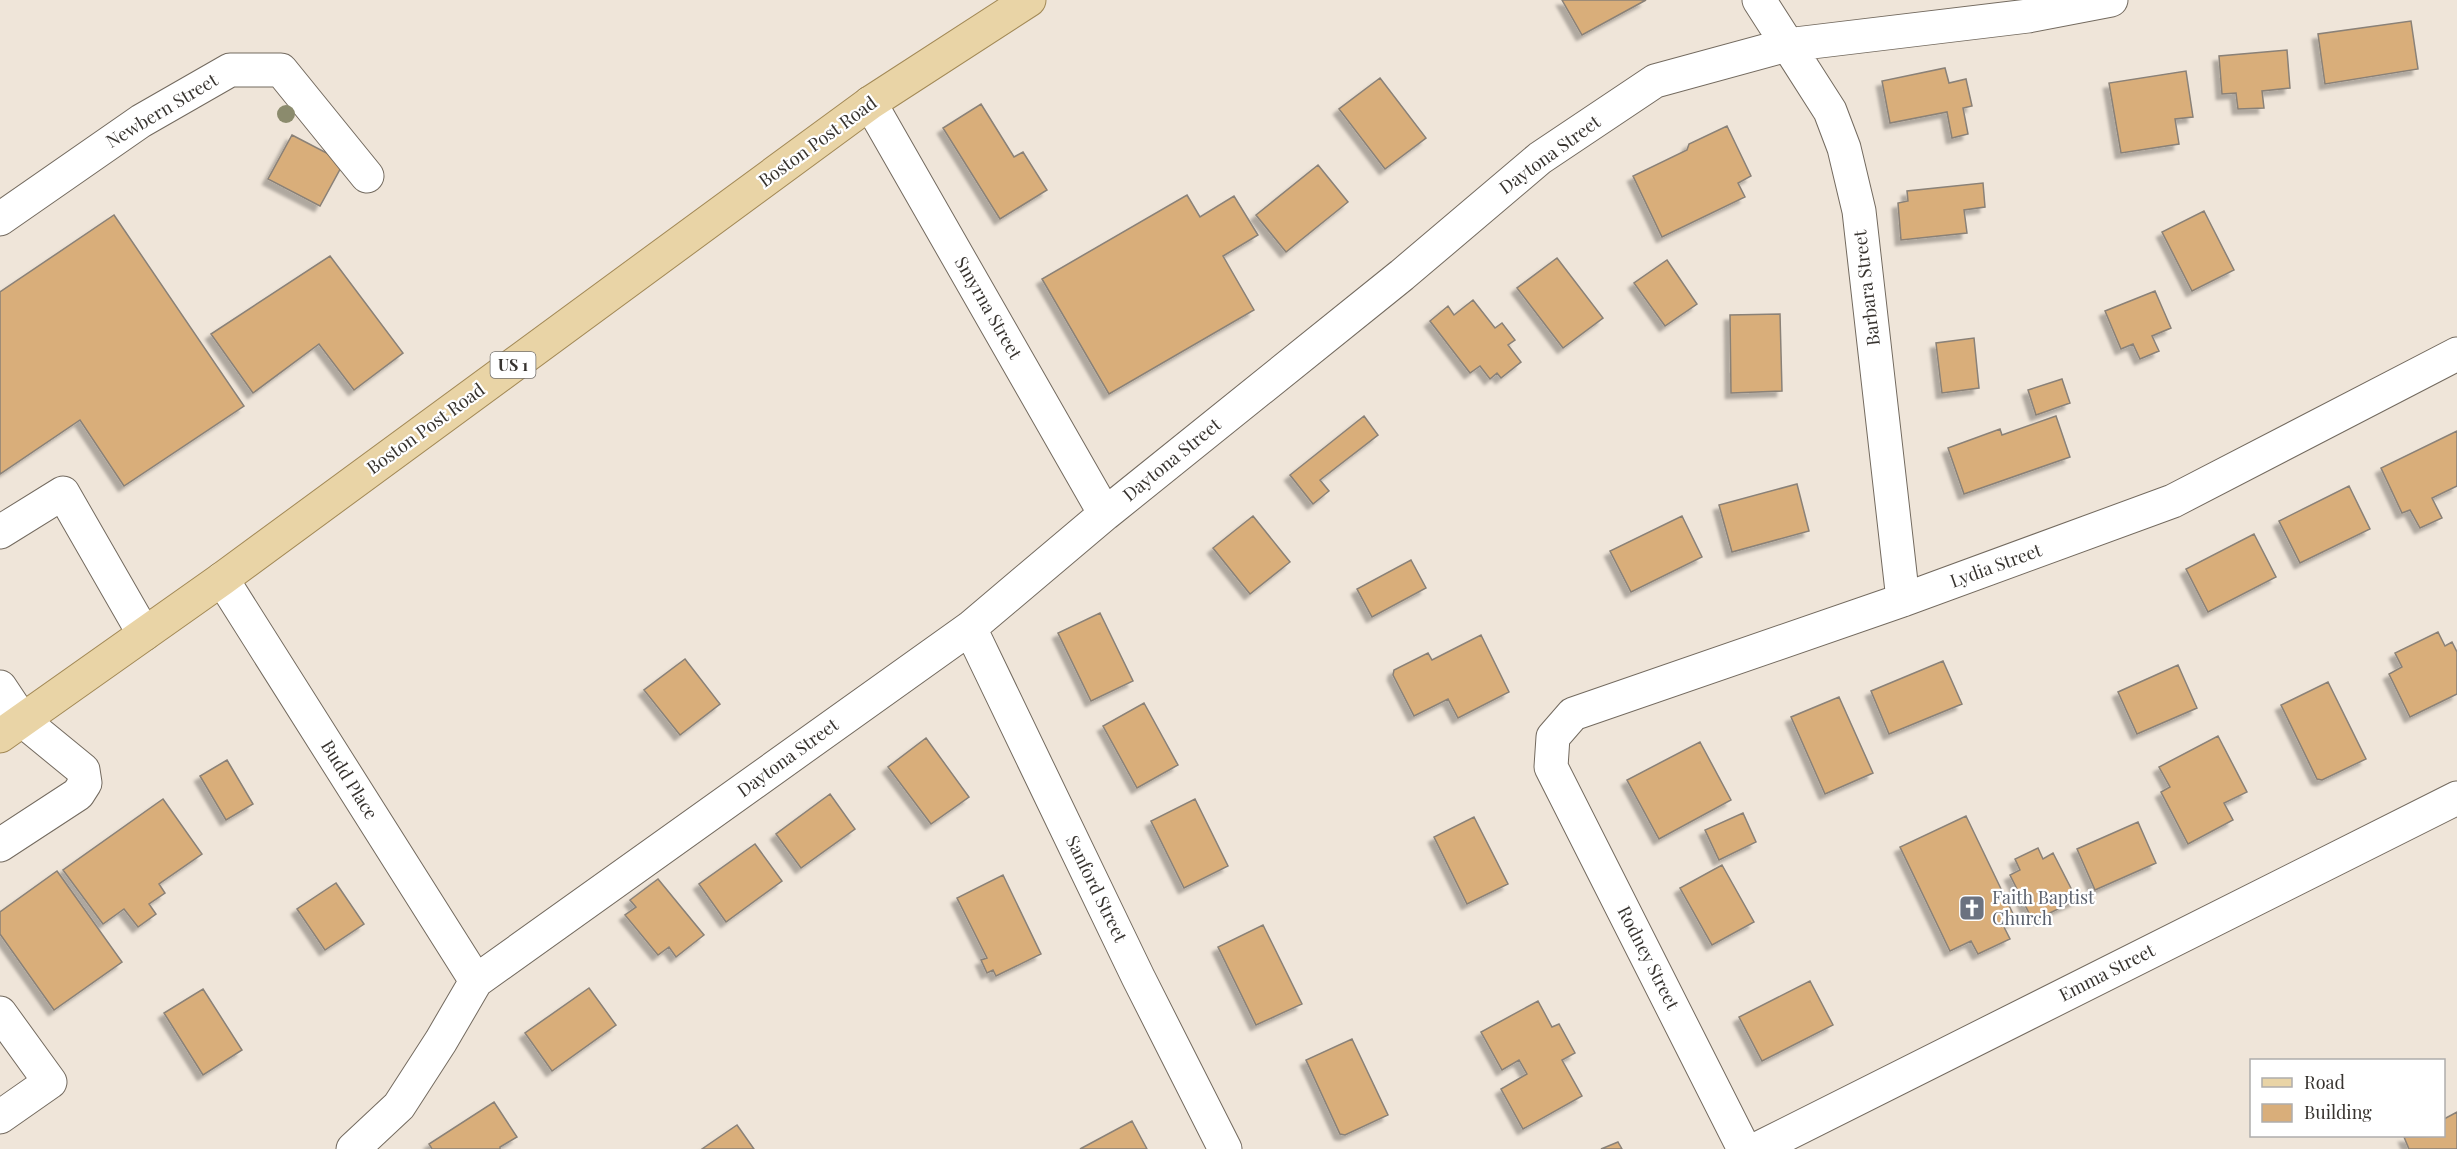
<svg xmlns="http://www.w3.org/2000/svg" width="2457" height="1149" viewBox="0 0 2457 1149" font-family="'Playfair Display',serif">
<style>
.building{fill:#d9ae7a;stroke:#8a8177;stroke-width:1.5;filter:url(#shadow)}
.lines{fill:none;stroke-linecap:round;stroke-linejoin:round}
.minor-casing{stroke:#736a5f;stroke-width:35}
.major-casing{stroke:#a28956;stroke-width:35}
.minor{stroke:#fff;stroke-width:33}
.major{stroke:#e9d4a6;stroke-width:33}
.tree{fill:#8b8b6d}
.labels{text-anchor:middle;stroke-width:4.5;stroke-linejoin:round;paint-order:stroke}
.shield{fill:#fff;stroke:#73706d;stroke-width:1.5}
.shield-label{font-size:16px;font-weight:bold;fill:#37332f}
.street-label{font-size:18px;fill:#37332f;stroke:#fff}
.worship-label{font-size:18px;fill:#5b616d;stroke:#fff;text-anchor:start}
</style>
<defs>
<filter id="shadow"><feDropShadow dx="-5.5" dy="5.5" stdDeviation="1.5" flood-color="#0004"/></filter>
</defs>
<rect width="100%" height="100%" fill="#efe5d9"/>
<!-- building -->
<path class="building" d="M1562,0H1646L1582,35Z
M2411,21L2418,69L2325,84L2318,34Z
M2287,50L2290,88L2262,91L2264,108L2238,109L2236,93L2222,94L2219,56Z
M1945,68L1949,83L1966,79L1972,106L1963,108L1968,134L1952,138L1947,112L1890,123L1882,81Z
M2186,71L2193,117L2175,119L2179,144L2121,153L2109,83Z
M1380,78L1426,138L1385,169L1339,109Z
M981,104L1014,157L1023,152L1047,190L1000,219L943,128Z
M1727,126L1751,176L1738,183L1745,197L1662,237L1633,176L1687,150L1689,144Z
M292,135L344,162L320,206L268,179Z
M1318,165L1348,202L1286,252L1256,215Z
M1983,183L1985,207L1964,210L1967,233L1901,240L1898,203L1908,201L1907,191Z
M1187,195L1200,217L1234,196L1258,235L1223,256L1254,310L1109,394L1042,279Z
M2204,211L2234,270L2192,291L2162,232Z
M114,215L244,406L124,486L80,420L0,474V292Z
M330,256L403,353L354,390L319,344L253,393L211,334Z
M1557,258L1603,318L1563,348L1517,288Z
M1667,260L1697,304L1665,326L1634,283Z
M2155,291L2171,328L2152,336L2159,351L2140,359L2133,344L2121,349L2105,311Z
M1473,300L1495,328L1502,323L1515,340L1508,345L1521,362L1501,378L1497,373L1490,379L1480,366L1470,373L1430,321L1448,306L1454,315Z
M1780,314L1782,391L1731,393L1730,315Z
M1974,338L1979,388L1942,393L1936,343Z
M2062,379L2070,403L2036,415L2028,390Z
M1364,416L1378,435L1320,480L1329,491L1313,504L1290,475Z
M2056,416L2070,457L1964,494L1948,448L2000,429L2002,435Z
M2457,431V486L2432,498L2442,518L2420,528L2410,510L2402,513L2381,468Z
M1797,484L1809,531L1732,552L1719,505Z
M2349,486L2370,529L2300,563L2279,521Z
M1253,516L1290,562L1250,594L1213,548Z
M1682,516L1702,557L1631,592L1610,551Z
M2254,534L2276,577L2208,612L2186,569Z
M1411,560L1426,588L1372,617L1357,589Z
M1100,613L1133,681L1091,701L1058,633Z
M2438,632L2445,646L2452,642L2457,652V694L2410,717L2389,674L2402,667L2395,653Z
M1481,635L1509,692L1458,718L1448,699L1414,716L1393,675L1394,670L1428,653L1432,660Z
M685,659L720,704L680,735L644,690Z
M1943,661L1962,704L1889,734L1871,691Z
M2178,665L2197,708L2137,734L2118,692Z
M2328,682L2366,759L2322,780L2317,779L2281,705Z
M1839,697L1873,773L1825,794L1791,717Z
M1144,703L1178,765L1137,788L1103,726Z
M2218,736L2247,792L2224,803L2233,820L2188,844L2161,792L2170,787L2159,767Z
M926,738L969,797L931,824L888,767Z
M1700,742L1731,800L1659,839L1627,780Z
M227,760L253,804L226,820L200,776Z
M830,794L855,829L801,868L776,834Z
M163,799L202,854L159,884L165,893L149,904L156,914L138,927L124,909L103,924L63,870Z
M1195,799L1228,866L1184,888L1151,821Z
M1743,813L1756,842L1719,860L1705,830Z
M1966,816L2016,920L2003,925L2010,939L1978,954L1971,941L1950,951L1900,847Z
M1474,817L1508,884L1467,904L1434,837Z
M2138,822L2156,863L2095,890L2077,849Z
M755,844L782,881L726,922L699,884Z
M2038,848L2043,859L2053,853L2077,900L2033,921L2010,875L2020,870L2015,859Z
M1722,865L1754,922L1712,945L1680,888Z
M57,871L122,962L54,1010L0,934V912Z
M1003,875L1041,954L996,976L993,970L987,973L981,960L987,958L957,898Z
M658,879L704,935L676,957L669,947L658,955L625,915L636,907L630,900Z
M336,883L364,924L325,950L297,909Z
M1263,925L1302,1004L1256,1025L1218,947Z
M1810,981L1833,1025L1762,1061L1739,1017Z
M589,988L616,1025L552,1071L525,1033Z
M203,989L242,1050L203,1075L164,1013Z
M1538,1001L1552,1027L1559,1024L1575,1053L1562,1060L1582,1096L1523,1129L1501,1089L1527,1074L1519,1060L1502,1070L1481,1032Z
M1352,1039L1388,1115L1345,1135L1340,1134L1306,1060Z
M494,1102L517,1137L500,1147V1149H432L429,1144Z
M2457,1112V1149H2409L2404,1137L2444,1136V1119Z
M1132,1121L1147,1149H1080Z
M737,1125L754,1149H702Z
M1618,1142L1622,1149H1601Z"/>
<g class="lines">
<defs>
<path id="minor" d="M1759,0L1830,111L1844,148L1859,211L1903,600
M870,103L1105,514
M0,219L141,121L230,70H281L367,176
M0,532L63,493L144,634
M222,579L476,981
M970,628L1138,977L1225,1149
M0,687L22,720L83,770L85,783L78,794L0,845
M0,1013L50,1082L0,1117
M353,1149L399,1106L441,1041L476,981L970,628L1105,514L1402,275L1540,158L1655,81L1787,45L2028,16L2111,0
M1744,1149L1551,767L1553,737L1573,714L1903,600L2173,501L2457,354
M1757,1149L2457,798"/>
<path id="major" d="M0,736L222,579L870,103L1029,0"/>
</defs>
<!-- minor casing -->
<use href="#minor" class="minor-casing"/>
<!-- major casing -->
<use href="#major" class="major-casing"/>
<!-- minor -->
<use href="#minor" class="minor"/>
<!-- major -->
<use href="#major" class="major"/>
</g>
<!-- trees -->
<circle class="tree" cx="286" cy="114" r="9"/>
<!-- icons -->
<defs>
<symbol id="church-square" viewBox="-11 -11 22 22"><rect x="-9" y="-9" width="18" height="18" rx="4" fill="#6b7280" stroke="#fff"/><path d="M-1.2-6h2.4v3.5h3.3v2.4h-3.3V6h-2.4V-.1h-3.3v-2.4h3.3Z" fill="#fff"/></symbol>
</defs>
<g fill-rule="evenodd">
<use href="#church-square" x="1957" y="893" width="30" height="30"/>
</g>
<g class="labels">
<!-- shield labels -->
<rect class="shield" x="490.5" y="352" width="45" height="26" rx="4.5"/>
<g class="shield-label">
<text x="513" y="371">US 1</text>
</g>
<!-- street labels -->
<g class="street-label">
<text transform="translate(162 111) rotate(-31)" y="6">Newbern Street</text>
<text transform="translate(818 142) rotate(-36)" y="6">Boston Post Road</text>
<text transform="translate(1550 155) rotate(-36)" y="6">Daytona Street</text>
<text transform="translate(1867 288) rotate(-97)" y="6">Barbara Street</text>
<text transform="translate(988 308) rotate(60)" y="6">Smyrna Street</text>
<text transform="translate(426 429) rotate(-36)" y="6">Boston Post Road</text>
<text transform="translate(1172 460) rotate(-39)" y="6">Daytona Street</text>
<text transform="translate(1996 566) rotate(-20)" y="6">Lydia Street</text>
<text transform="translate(788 758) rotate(-36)" y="6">Daytona Street</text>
<text transform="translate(349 780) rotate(58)" y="6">Budd Place</text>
<text transform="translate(1096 889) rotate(64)" y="6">Sanford Street</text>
<text transform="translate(1648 958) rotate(63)" y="6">Rodney Street</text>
<text transform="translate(2107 973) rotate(-27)" y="6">Emma Street</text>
</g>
<!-- worship labels -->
<g class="worship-label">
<text x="1992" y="904">Faith Baptist<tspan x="1992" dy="21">Church</tspan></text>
</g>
</g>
<!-- legend -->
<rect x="2250" y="1059" width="195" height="78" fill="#ffffff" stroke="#afadac" stroke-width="1.5"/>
<rect x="2262" y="1078" width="30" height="9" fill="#e9d4a6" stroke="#afadac" stroke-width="1.5"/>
<text x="2304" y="1089" font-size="18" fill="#37332f">Road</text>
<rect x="2262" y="1104" width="30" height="18" fill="#d9ae7a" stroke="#afadac" stroke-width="1.5"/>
<text x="2304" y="1119" font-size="18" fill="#37332f">Building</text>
</svg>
